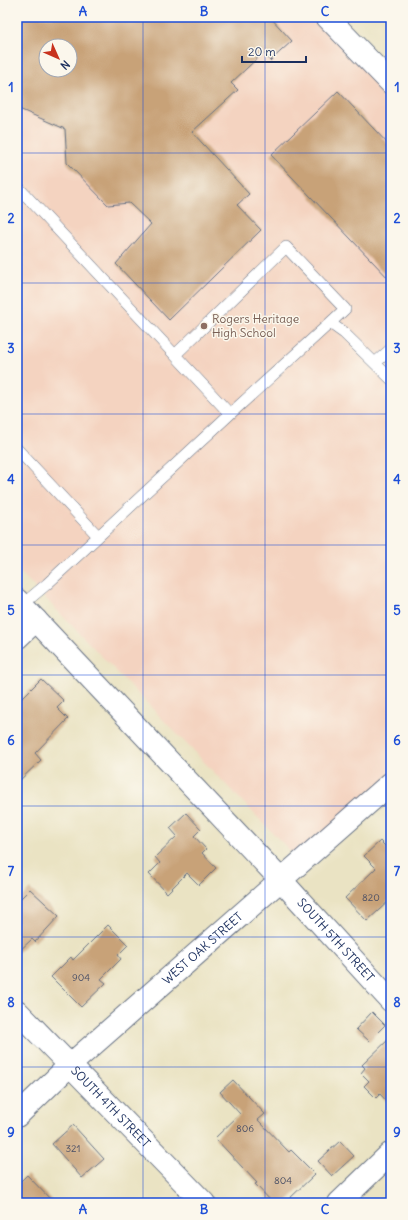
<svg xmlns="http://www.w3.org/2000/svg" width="408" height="1220" viewBox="0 0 408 1220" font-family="Delius,sans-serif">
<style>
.built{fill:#f4d3c0;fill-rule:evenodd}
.building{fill:#c8a278;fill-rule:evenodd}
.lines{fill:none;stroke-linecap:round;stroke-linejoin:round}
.service-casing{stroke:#636e81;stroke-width:12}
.minor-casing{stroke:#636e81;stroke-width:24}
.tertiary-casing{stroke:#636e81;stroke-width:24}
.service{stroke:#fff;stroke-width:11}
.minor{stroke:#fff;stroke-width:22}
.tertiary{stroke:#fff;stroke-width:22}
.grid{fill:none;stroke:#1d4ed8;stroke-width:1;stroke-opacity:0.55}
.education-dot{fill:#8d6e63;stroke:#fbf7ec;stroke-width:1.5}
.labels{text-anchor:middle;stroke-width:3;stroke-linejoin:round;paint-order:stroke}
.number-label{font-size:10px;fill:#464c64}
.education-label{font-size:12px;fill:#785e54;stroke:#fbf7ec;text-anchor:start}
.street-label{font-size:12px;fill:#1b2f5e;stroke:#fbf7ec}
.neatline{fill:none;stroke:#1d4ed8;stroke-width:1.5}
.grid-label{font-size:13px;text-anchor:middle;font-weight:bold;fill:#1d4ed8}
</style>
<rect width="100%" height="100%" fill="#fbf7ec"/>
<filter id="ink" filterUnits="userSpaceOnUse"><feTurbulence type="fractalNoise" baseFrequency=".025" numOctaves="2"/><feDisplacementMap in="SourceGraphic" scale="8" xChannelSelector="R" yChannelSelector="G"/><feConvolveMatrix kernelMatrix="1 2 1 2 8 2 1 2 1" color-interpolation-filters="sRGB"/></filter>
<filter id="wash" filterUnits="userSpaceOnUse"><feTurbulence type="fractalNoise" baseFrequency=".012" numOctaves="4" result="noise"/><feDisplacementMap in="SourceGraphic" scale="16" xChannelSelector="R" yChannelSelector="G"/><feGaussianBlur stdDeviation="0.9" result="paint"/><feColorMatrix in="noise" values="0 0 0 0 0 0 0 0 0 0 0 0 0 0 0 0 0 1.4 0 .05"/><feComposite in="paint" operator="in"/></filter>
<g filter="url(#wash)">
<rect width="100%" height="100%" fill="#eae3c3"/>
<!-- built -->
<path class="built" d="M17,17H327L391,83V783L301,862L17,569ZM46,46H70V70H46Z"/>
<g id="blocks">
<!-- building -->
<path class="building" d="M17,17H270L292,41L270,61L264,52L231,83L238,90L192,132L249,194L237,205L261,230L169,320L116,264L151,224L129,203L108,205L67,163L65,129L17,108ZM46,46H70V70H46Z
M338,91L391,147V281L271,155Z
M41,679L64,701L57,708L68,719L35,753L41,760L17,783V703Z
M186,813L201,829L194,836L206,849L202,853L216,868L199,885L187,873L167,893L149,874L160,863L155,857L177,836L170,828Z
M380,841L391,852V899L367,921L345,898L376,868L364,856Z
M30,889L59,916L35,942L32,939L17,953V902Z
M108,925L128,945L118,955L121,959L101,979L106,983L81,1007L51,977L71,957L73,960Z
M372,1012L385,1025L369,1041L356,1029Z
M391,1037V1106L380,1094L376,1098L364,1086L369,1081L361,1073L365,1068L362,1065Z
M233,1080L265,1114L258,1120L289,1152L291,1150L315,1174L285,1203H273L255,1184L257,1183L215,1138L240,1114L220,1092Z
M73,1125L104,1159L82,1178L52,1144Z
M340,1141L354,1156L332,1176L318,1161Z
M27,1175L54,1203H17V1185Z"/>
</g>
</g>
<g filter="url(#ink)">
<use href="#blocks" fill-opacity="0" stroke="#636e81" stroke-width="1"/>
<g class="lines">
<defs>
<path id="service" d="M17,186L230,414L47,584L22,605
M175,355L286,247L345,309L330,323
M375,363L391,349
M230,414L330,323L344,333L391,379
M17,449L98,536"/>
<g id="minor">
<path d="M327,17L391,83"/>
<path id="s1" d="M17,600L280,879L391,1001"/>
<path d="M17,638L36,620"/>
<path id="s2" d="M17,1011L204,1203"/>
<path d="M339,1203L391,1153"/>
</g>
<g id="tertiary">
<path id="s3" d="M17,1116L70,1065L391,783"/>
</g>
</defs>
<!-- service casing -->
<use href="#service" class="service-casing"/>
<!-- minor casing -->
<use href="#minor" class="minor-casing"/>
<!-- tertiary casing -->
<use href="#tertiary" class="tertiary-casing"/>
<!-- service -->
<use href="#service" class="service"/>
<!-- minor -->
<use href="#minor" class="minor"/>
<!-- tertiary -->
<use href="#tertiary" class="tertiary"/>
</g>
</g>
<!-- grid -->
<path class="grid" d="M143,17V1203M265,17V1203M17,153H391M17,283H391M17,414H391M17,545H391M17,675H391M17,806H391M17,937H391M17,1067H391"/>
<!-- markers -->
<circle class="education-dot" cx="204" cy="326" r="4"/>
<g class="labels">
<!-- number labels -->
<g class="number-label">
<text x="371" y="901">820</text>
<text x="81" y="981">904</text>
<text x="245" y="1132">806</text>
<text x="73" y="1152">321</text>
<text x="283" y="1184">804</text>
</g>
<!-- education labels -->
<g class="education-label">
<text x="212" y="323">Rogers Heritage<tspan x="212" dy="14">High School</tspan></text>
</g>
<!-- street labels -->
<g class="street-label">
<text dy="4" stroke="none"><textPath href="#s1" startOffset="466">SOUTH 5TH STREET</textPath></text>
<text dy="4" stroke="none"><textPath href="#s3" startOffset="250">WEST OAK STREET</textPath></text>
<text dy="4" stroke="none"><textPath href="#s2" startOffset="134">SOUTH 4TH STREET</textPath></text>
</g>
</g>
<!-- margin -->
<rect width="408" height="1220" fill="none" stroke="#fbf7ec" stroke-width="44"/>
<!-- north arrow -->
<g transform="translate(58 58) rotate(135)"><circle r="19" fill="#fbf7ec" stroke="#a1a7b3"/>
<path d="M0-3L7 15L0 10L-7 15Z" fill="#c8321e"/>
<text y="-6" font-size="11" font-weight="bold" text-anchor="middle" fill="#1b2f5e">N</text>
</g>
<!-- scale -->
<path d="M242 56v6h64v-6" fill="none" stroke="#1b2f5e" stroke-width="2"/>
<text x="248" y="56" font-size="12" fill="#1b2f5e" stroke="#fbf7ec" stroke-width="3" paint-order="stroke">20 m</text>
<rect x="22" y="22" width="364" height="1176" class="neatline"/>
<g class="grid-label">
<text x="83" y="16">A</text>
<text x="204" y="16">B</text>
<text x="325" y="16">C</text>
<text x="11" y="92">1</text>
<text x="397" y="92">1</text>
<text x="11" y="223">2</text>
<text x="397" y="223">2</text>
<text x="11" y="353">3</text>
<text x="397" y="353">3</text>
<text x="11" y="484">4</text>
<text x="397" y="484">4</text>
<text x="11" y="615">5</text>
<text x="397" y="615">5</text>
<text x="11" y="745">6</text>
<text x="397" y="745">6</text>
<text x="11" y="876">7</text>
<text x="397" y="876">7</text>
<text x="11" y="1007">8</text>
<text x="397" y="1007">8</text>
<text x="11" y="1137">9</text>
<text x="397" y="1137">9</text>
<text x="83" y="1214">A</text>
<text x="204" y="1214">B</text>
<text x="325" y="1214">C</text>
</g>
</svg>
